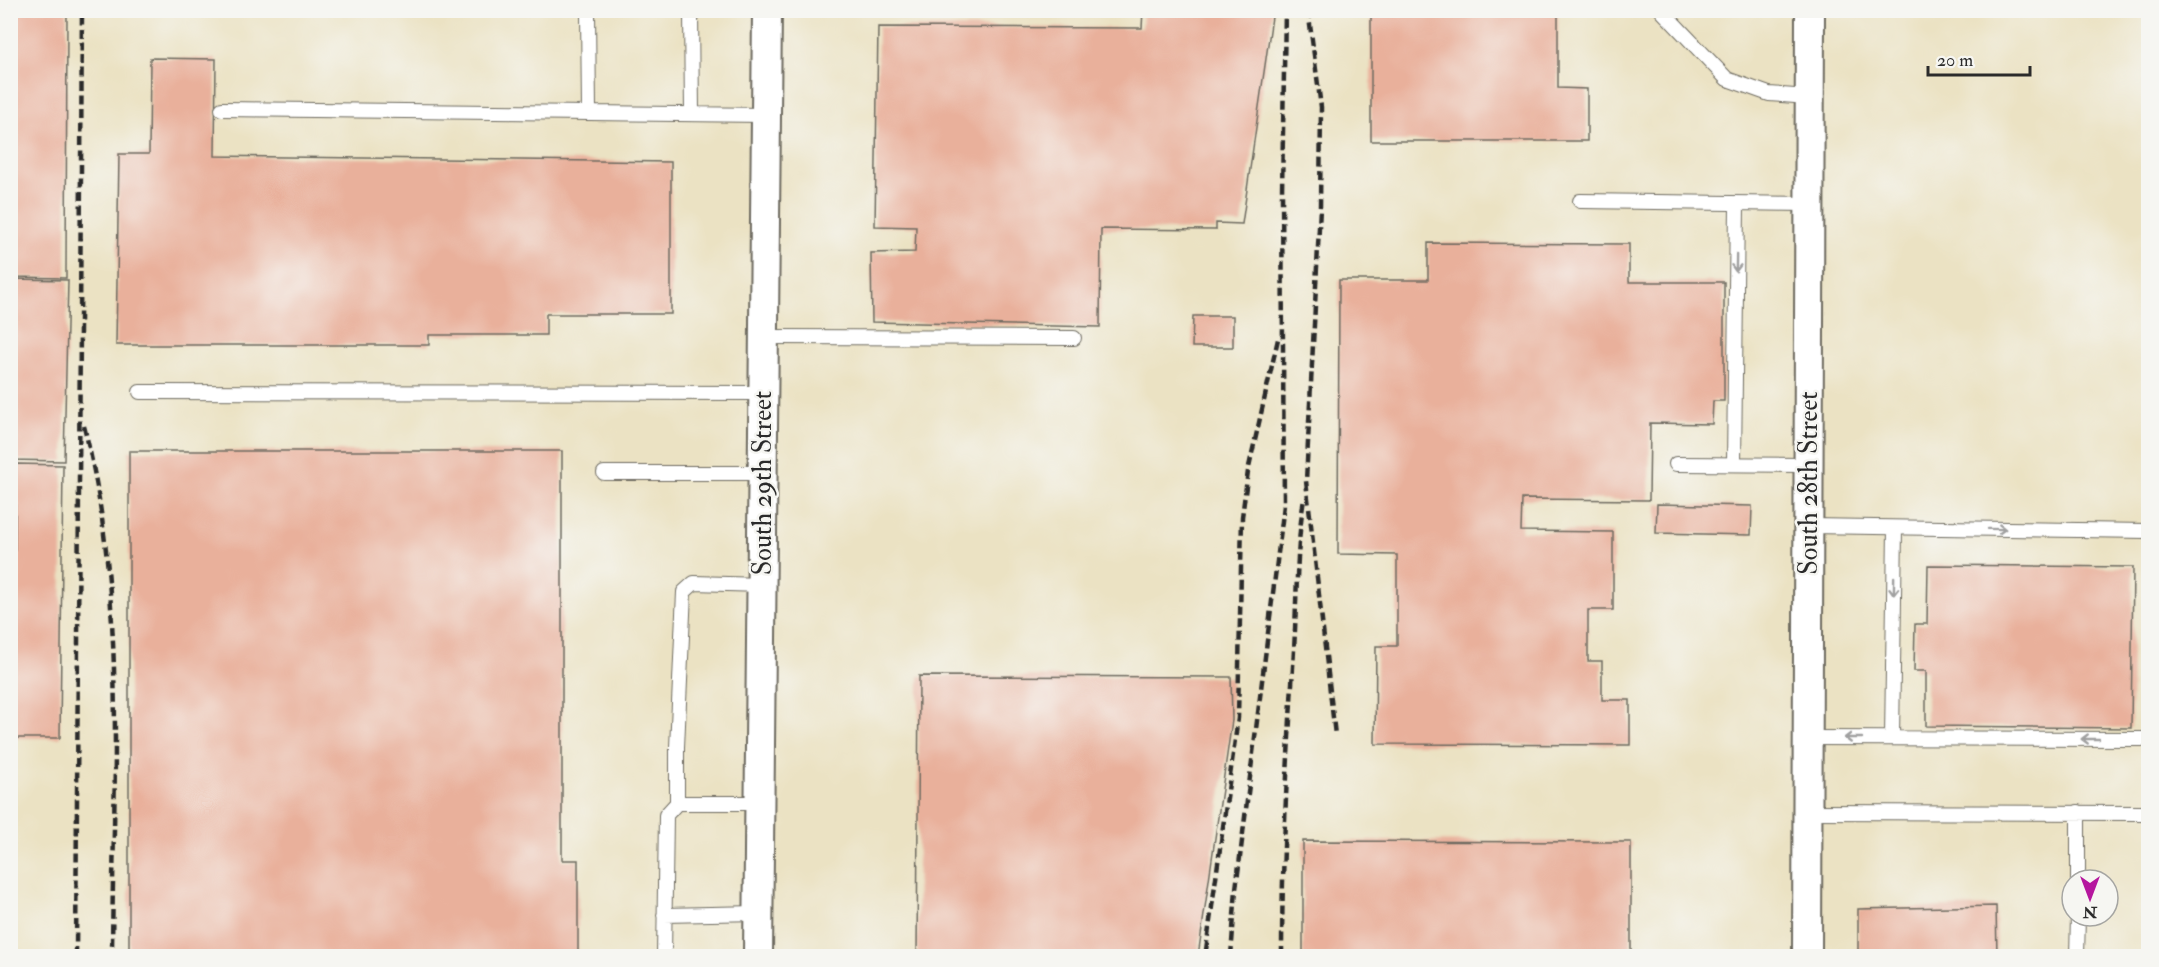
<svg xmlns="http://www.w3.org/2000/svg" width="2159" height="967" viewBox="0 0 2159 967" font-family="'IM FELL Double Pica',serif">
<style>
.building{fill:#e9b09b}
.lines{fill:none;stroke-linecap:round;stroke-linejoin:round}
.lane-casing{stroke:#6e6b60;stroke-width:16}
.street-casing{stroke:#6e6b60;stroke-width:32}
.lane{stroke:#fff;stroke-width:14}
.street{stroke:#fff;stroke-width:28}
.rail{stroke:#2b2b2b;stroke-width:4.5;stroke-dasharray:9 4.5;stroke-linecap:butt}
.oneway{stroke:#a0a0a0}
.labels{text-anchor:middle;stroke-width:5;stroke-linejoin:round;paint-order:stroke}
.street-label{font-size:26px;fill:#2b2b2b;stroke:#f6f6f2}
</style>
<rect width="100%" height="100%" fill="#f6f6f2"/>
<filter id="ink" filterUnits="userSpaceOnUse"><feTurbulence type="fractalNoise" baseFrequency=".0167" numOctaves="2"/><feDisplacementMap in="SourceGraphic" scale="12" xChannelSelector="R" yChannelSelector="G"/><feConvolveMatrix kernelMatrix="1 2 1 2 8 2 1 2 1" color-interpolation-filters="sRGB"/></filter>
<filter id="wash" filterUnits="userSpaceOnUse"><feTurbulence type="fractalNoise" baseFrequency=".008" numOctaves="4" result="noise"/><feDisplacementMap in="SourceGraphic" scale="24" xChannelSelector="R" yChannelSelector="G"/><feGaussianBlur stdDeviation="1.35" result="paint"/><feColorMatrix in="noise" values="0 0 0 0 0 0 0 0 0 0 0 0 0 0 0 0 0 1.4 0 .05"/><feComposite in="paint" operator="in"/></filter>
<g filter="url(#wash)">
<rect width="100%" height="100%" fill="#ebe2c3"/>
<g id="blocks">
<!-- building -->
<path class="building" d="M10,10H67L66,278L14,277L15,114H10Z
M1143,10H1273L1242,224L1216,223V230L1101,229L1100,327L872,322L871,253L915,252L916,227L875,226L878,27L1142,28Z
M1371,10H1558V88L1587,89V141H1371Z
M150,58L216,59L215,156L671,162V314H546V335H429V345H116L119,154H149Z
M1428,243L1629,244V282H1724V401H1713L1712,424L1650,423L1649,500L1522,499L1521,531L1613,532V610H1588V661H1602V700H1630V745L1375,744L1376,646H1397V555L1338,554L1339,280H1428Z
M10,279L68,280L64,461L10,460Z
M1193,316H1233V347H1192Z
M129,451H562V860H578V956H129Z
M16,464L63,465L60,738H10V615H14Z
M1657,504L1752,506L1751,535L1656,533Z
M1928,565L2133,567L2131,728L1926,726V671H1914L1915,624H1927Z
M919,676L1231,677L1232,720L1198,956H917Z
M1303,841L1631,842V956H1303Z
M1996,906L1997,956H1858V909Z"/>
</g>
</g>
<g filter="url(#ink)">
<use href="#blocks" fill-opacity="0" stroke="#6e6b60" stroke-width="1.5"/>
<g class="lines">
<defs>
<path id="lane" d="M588,10L589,112
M691,10L692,114
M1662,11L1727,79L1769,94L1809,97
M222,109L766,115
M1580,201L1809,204
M763,337L1074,338
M140,392L763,393
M1676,464L1808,465
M1734,464L1737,204
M604,473H762
M1808,526L2148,531
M1807,738L2148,739
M1892,738L1895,528
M677,803V747L684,592L694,583L761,585
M1807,812L2148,813
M2078,880V812
M664,915L758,913
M664,956L666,815L677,803H759
M2077,956L2078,916"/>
<path id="street" d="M758,956L767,10
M1807,956L1810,10"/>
</defs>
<!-- lane casing -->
<use href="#lane" class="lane-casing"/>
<!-- street casing -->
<use href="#street" class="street-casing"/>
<!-- lane -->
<use href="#lane" class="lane"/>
<!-- street -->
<use href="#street" class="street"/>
<!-- rail -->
<path class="rail" d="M1308,10L1321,107L1320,208L1306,481L1335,735
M84,426C127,598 113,781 112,956
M1206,950L1238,718L1242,517L1248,471L1278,339
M76,956L82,10
M1231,956L1236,889L1284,505L1282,192L1285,10
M1282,956C1282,854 1288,752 1294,650C1297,599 1296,549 1304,499"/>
</g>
<!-- one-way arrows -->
<defs><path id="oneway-shaft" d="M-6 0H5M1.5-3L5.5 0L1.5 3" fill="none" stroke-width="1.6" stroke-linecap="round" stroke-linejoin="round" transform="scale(1.5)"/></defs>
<g class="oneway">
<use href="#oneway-shaft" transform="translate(1736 263) rotate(91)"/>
<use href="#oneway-shaft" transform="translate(1997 529) rotate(1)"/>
<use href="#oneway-shaft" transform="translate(1894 586) rotate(91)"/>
<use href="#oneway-shaft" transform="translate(1853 738) rotate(180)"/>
<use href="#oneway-shaft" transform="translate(2090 739) rotate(-180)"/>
</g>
</g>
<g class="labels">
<!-- street labels -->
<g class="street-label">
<text transform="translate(762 483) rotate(-90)" y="9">South 29th Street</text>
<text transform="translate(1808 483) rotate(-90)" y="9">South 28th Street</text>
</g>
</g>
<!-- margin -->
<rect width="2159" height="967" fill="none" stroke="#f6f6f2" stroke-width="36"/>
<!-- north arrow -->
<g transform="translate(2090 898) rotate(180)"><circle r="28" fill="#f6f6f2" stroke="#a5a5a2" stroke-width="1.5"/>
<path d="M0-4.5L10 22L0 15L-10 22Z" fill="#b5179e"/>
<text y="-9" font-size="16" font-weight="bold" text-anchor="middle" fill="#2b2b2b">N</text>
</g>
<!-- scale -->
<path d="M1928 66v9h102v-9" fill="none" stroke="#2b2b2b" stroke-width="3"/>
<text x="1937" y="66" font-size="18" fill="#2b2b2b" stroke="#f6f6f2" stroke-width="4.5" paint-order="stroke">20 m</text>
</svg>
